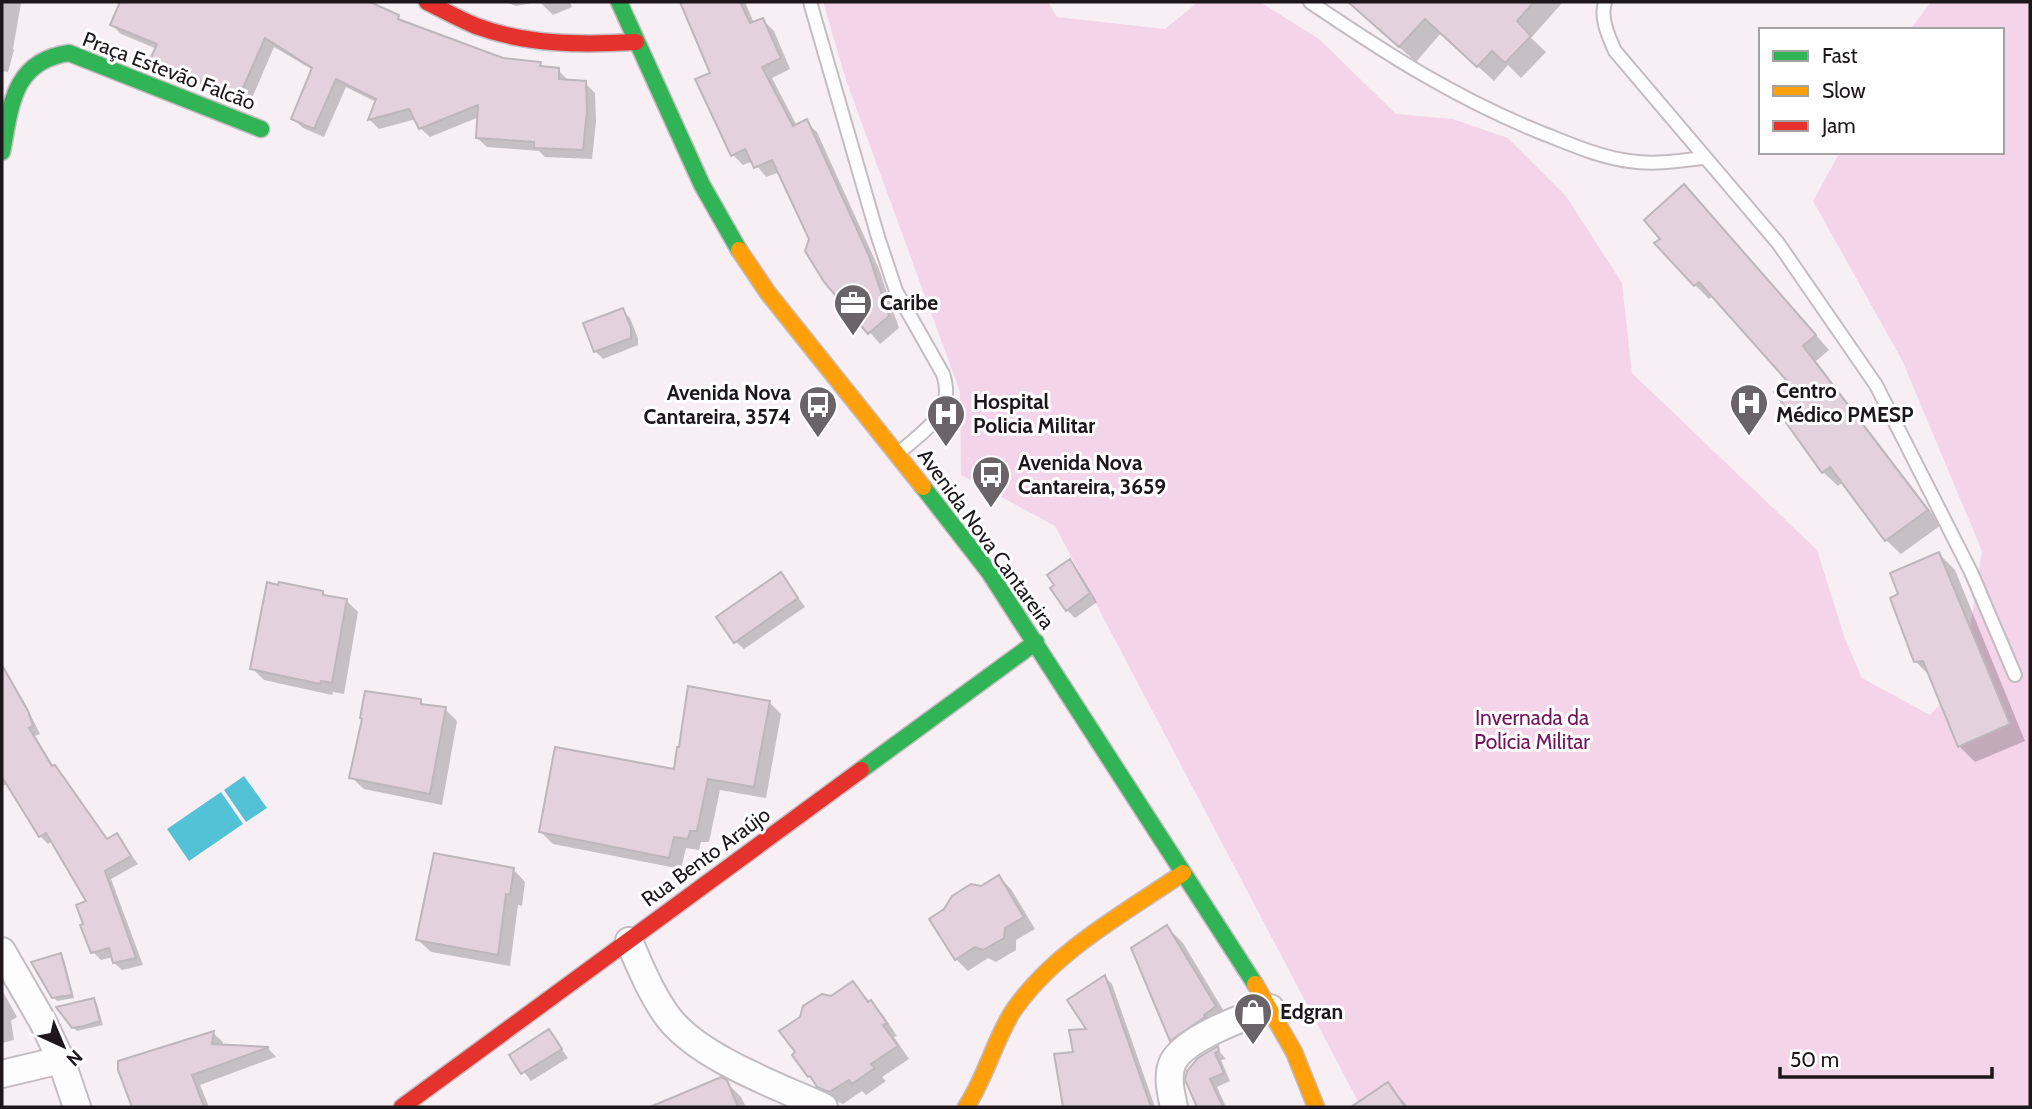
<svg xmlns="http://www.w3.org/2000/svg" width="2032" height="1109" viewBox="0 0 2032 1109" font-family="Cabin,sans-serif">
<style>
.green{fill:#f4d4e9}
.water{fill:#54c2d6}
.shadow{fill:#0003}
.building{fill:#e4d1de;stroke:#bdb6bb;stroke-width:2}
.lines{fill:none;stroke-linecap:round;stroke-linejoin:round}
.lane-casing{stroke:#c3bcc1;stroke-width:16}
.street-casing{stroke:#c3bcc1;stroke-width:30}
.fast-casing{stroke:#c3bcc1;stroke-width:19}
.slow-casing{stroke:#c3bcc1;stroke-width:19}
.jam-casing{stroke:#c3bcc1;stroke-width:19}
.lane{stroke:#fefdfe;stroke-width:12}
.street{stroke:#fefdfe;stroke-width:26}
.fast{stroke:#30b455;stroke-width:16}
.slow{stroke:#ff9f0a;stroke-width:16}
.jam{stroke:#e5322d;stroke-width:16}
.labels{text-anchor:middle;stroke-width:6;stroke-linejoin:round;paint-order:stroke}
.street-label{font-size:21px;fill:#1d171b;stroke:#fff}
.poi-label{font-size:21px;font-weight:bold;fill:#1d171b;stroke:#fff;text-anchor:start}
.park-label{font-size:21px;fill:#73135d;stroke:#fff}
</style>
<rect width="100%" height="100%" fill="#f8eff5"/>
<!-- green -->
<path class="green" d="M823,2H1048L1057,17L1165,29L1198,2H1260L1319,39L1396,114L1453,119L1508,138L1566,196L1622,283L1632,373L1817,550L1845,639L1862,678L1930,715L1962,680L1982,551L1902,360L1813,201L1840,152H2002V30H1910L1931,2H2030V1107H1361L1055,526L961,475L960,392L846,80Z"/>
<!-- water -->
<path class="water" d="M244,776L267,808L246,822L224,790Z
M221,792L243,824L189,861L167,829Z"/>
<!-- shadow -->
<path class="shadow" d="M2,2L21,3L13,49L14,50L8,72L2,71Z
M122,2H365L398,17L405,24L502,60L540,64L544,68L558,70L568,80L585,83L595,93L596,122L592,159L545,157L539,151L487,147L477,138L479,117L430,137L420,128L416,119L379,129L370,120L376,102L346,87L324,137L303,128L293,119L313,70L274,47L249,105L181,76L180,79L161,71L151,62L157,49L121,34L112,25Z
M505,2H537L516,6Z
M540,2H570L572,7L553,15Z
M682,2H745L754,23L763,20L774,31L790,69L772,78L797,126L806,122L817,132L879,269L899,328L880,344L825,281L811,239L780,172L766,177L753,161L743,165L733,155L712,74Z
M1348,2H1563L1531,38L1546,52L1521,78L1508,65L1494,81L1441,33L1416,62Z
M1698,200L1829,350L1816,361L1941,525L1901,554L1886,540L1843,482L1838,486L1823,472L1792,412L1791,382L1713,296L1709,299L1695,285Z
M622,310L630,318L638,338V345L603,359L595,351Z
M1939,554L1955,570L2025,741L1975,762L1959,746L1931,677L1915,661L1900,595Z
M1069,561L1077,569L1097,602L1075,618L1067,610Z
M781,574L805,607L744,649L736,642Z
M323,592L328,598L346,600L358,612L344,694L333,692L332,695L264,680L252,668Z
M14,690L22,698L40,734L35,736L54,767L108,840L116,835L138,864L111,879L143,965L122,970L114,963L113,957L101,960L93,952L85,926L89,902L52,841L48,844L40,836L8,784L2,786V696Z
M420,701L425,706L445,709L457,721L442,805L364,789L351,777Z
M769,702L781,714L766,798L720,790L709,842H701L699,850L686,848L681,869L553,844L541,832L675,771Z
M513,869L525,882L522,906L518,905L510,966L431,952L418,940Z
M999,877L1011,889L1035,929L1016,940V950L996,962L988,958L968,971L956,959L981,887Z
M1167,927L1183,943L1231,1023L1187,1056L1171,1040Z
M60,955L64,959L74,998L57,1001L53,997Z
M1105,977L1112,984L1155,1107H1065L1056,1055L1075,1054L1089,1031Z
M852,983L883,1015L897,1036L894,1037L909,1059L882,1077L886,1081L866,1095L862,1091L843,1104L832,1099L819,1086L832,998Z
M2,990L17,1017L11,1021L14,1040L2,1043Z
M94,1000L97,1004L103,1025L77,1031L73,1027Z
M549,1031L568,1058L531,1081L511,1055Z
M213,1033L223,1042L222,1046L268,1048L276,1057L200,1085L209,1107H134L120,1070Z
M1217,1049L1226,1059L1221,1060L1230,1081L1217,1087L1226,1107H1200L1187,1076Z
M725,1081L741,1097L746,1107H662L660,1104Z
M1388,1084L1408,1107H1360L1358,1104Z"/>
<!-- building -->
<path class="building" d="M120,2H370L399,15L398,19L503,58L541,62L540,66L559,68V79L586,81L587,111L583,150L534,148V142L476,138L478,105L419,129L409,109L368,120L376,99L336,79L314,129L291,119L312,68L265,38L239,97L171,68L170,70L149,62L157,44L110,25Z
M680,2H740L750,23L763,18L781,58L762,67L793,126L807,119L869,256L889,316L868,334L824,282L805,251L809,239L772,160L754,168L745,149L731,156L695,79L710,73Z
M1348,2H1534L1517,21L1531,36L1505,63L1492,51L1477,67L1425,19L1399,47Z
M1684,184L1816,335L1803,346L1928,510L1885,541L1830,467L1822,473L1782,417L1789,412L1774,392L1788,382L1699,282L1694,286L1654,243L1660,239L1644,220Z
M623,308L631,328V338L594,352L583,323Z
M1939,552L2010,724L1958,747L1923,661L1914,662L1890,598L1898,594L1890,573Z
M1070,559L1090,593L1066,611L1050,588L1054,585L1047,575Z
M781,572L798,598L734,643L716,617Z
M267,582L278,585L279,582L323,591V595L347,599L332,683L321,681L320,684L250,669Z
M2,665L28,711L33,726L29,728L52,766L55,765L107,839L117,833L131,856L105,871L136,958L113,963L109,948L91,953L80,925L83,924L76,905L86,901L46,833L39,837L2,777Z
M688,686L770,701L754,787L708,779L697,831H690L688,839L674,837L669,858L539,832L555,747L674,769L677,747H679Z
M365,691L421,699V704L446,707L430,794L349,778L362,719L360,718Z
M434,853L514,868L510,895L506,894L498,955L416,940Z
M999,875L1024,917L1005,928L1004,938L983,950L975,947L955,960L929,919L944,909L952,896L971,884L981,886Z
M1167,925L1216,1006L1204,1015L1205,1017L1170,1041L1131,948Z
M61,953L72,995L52,998L31,962Z
M1105,975L1151,1107H1063L1054,1054L1073,1052L1069,1030L1086,1029L1067,1000Z
M853,981L868,1002L871,1000L887,1023L883,1025L898,1046L871,1064L875,1068L852,1084L849,1080L829,1092L817,1087L810,1076L808,1077L792,1055L795,1052L779,1031L800,1017L803,1006L822,994L831,996Z
M94,998L100,1021L84,1026L72,1028L56,1007Z
M549,1029L562,1049L521,1074L509,1055Z
M214,1031L212,1044L269,1047L192,1075L204,1107H132L118,1070V1061Z
M1218,1046L1219,1051L1215,1053L1224,1073L1210,1079L1223,1107H1197L1185,1080L1187,1071L1198,1058Z
M721,1077L727,1080L738,1107H650Z
M1388,1082L1405,1107H1351Z"/>
<g class="lines">
<defs>
<path id="lane" d="M810,2L878,237L896,291L943,374C956,412 926,429 901,451
M1310,2C1387,54 1455,98 1542,133C1570,144 1599,157 1629,161C1654,165 1679,161 1703,158
M1605,2C1600,18 1608,35 1615,51L1778,243L1876,385L1971,572L2015,675"/>
<path id="street" d="M629,941C640,966 651,994 668,1017C699,1058 778,1086 824,1107
M2,951L43,1022L61,1060L77,1107
M2,1074L61,1060
M1174,1107C1171,1093 1167,1078 1172,1064C1182,1039 1246,1016 1270,1008"/>
<path id="fast" d="M619,2L702,185L739,250
M2,152C11,105 13,61 69,53L261,129
M923,487L989,572L1255,984
M861,770L1036,642"/>
<path id="slow" d="M739,250L768,293L923,487
M1255,984L1294,1052L1316,1107
M966,1107C986,1077 994,1041 1013,1011C1054,951 1125,913 1183,873"/>
<path id="jam" d="M427,2C443,10 459,19 476,26C527,45 582,45 636,42
M402,1107L861,770"/>
</defs>
<!-- lane casing -->
<use href="#lane" class="lane-casing"/>
<!-- street casing -->
<use href="#street" class="street-casing"/>
<!-- fast casing -->
<use href="#fast" class="fast-casing"/>
<!-- slow casing -->
<use href="#slow" class="slow-casing"/>
<!-- jam casing -->
<use href="#jam" class="jam-casing"/>
<!-- lane -->
<use href="#lane" class="lane"/>
<!-- street -->
<use href="#street" class="street"/>
<!-- fast -->
<use href="#fast" class="fast"/>
<!-- slow -->
<use href="#slow" class="slow"/>
<!-- jam -->
<use href="#jam" class="jam"/>
</g>
<!-- icons -->
<defs>
<symbol id="office-pin" viewBox="-11 -11 22 30"><path d="M0 17L-7.5 6A9.5 9.5 0 1 1 7.5 6Z" fill="#6a6367" stroke="#fff"/><path d="M-6-3h4V-5.5h4V-3h4V5H-6ZM-1-4.5V-3h2v-1.5ZM-6 0V1H6V0Z" fill="#fff"/></symbol>
<symbol id="hospital-pin" viewBox="-11 -11 22 30"><path d="M0 17L-7.5 6A9.5 9.5 0 1 1 7.5 6Z" fill="#6a6367" stroke="#fff"/><path d="M-5-5h3v3.5h4V-5h3V5h-3V1.5h-4V5h-3Z" fill="#fff"/></symbol>
<symbol id="bus-pin" viewBox="-11 -11 22 30"><path d="M0 17L-7.5 6A9.5 9.5 0 1 1 7.5 6Z" fill="#6a6367" stroke="#fff"/><path d="M-5-6H5V4H4V6H2V4H-2V6H-4V4H-5ZM-3.5-4V0h7V-4ZM-3.5 1.2v1.5H-2V1.2ZM2 1.2v1.5H3.5V1.2Z" fill="#fff"/></symbol>
<symbol id="shop-pin" viewBox="-11 -11 22 30"><path d="M0 17L-7.5 6A9.5 9.5 0 1 1 7.5 6Z" fill="#6a6367" stroke="#fff"/><path d="M-5-2.5h2.3a2.7 3.5 0 0 1 5.4 0H5L5.5 6h-11ZM-1.5-2.5h3a1.5 2.3 0 0 0-3 0Z" fill="#fff"/></symbol>
</defs>
<g fill-rule="evenodd">
<use href="#office-pin" x="831" y="281" width="44" height="60"/>
<use href="#hospital-pin" x="1727" y="381" width="44" height="60"/>
<use href="#bus-pin" x="796" y="383" width="44" height="60"/>
<use href="#hospital-pin" x="924" y="392" width="44" height="60"/>
<use href="#bus-pin" x="969" y="453" width="44" height="60"/>
<use href="#shop-pin" x="1231" y="990" width="44" height="60"/>
</g>
<g class="labels">
<!-- street labels -->
<g class="street-label">
<text transform="translate(169 71) rotate(21)" y="7">Praça Estevão Falcão</text>
<text transform="translate(986 539) rotate(54)" y="7">Avenida Nova Cantareira</text>
<text transform="translate(706 857) rotate(-36)" y="7">Rua Bento Araújo</text>
</g>
<!-- poi labels -->
<g class="poi-label">
<text x="880" y="310">Caribe</text>
<text x="1776" y="398">Centro<tspan x="1776" dy="24">Médico PMESP</tspan></text>
<text x="791" y="400" text-anchor="end">Avenida Nova<tspan x="791" dy="24">Cantareira, 3574</tspan></text>
<text x="973" y="409">Hospital<tspan x="973" dy="24">Policia Militar</tspan></text>
<text x="1018" y="470">Avenida Nova<tspan x="1018" dy="24">Cantareira, 3659</tspan></text>
<text x="1280" y="1019">Edgran</text>
</g>
<!-- park labels -->
<g class="park-label">
<text x="1532" y="725">Invernada da<tspan x="1532" dy="24">Polícia Militar</tspan></text>
</g>
</g>
<!-- border -->
<rect width="2032" height="1109" fill="none" stroke="#1d171b" stroke-width="7"/>
<!-- legend -->
<rect x="1759" y="28" width="245" height="126" fill="#ffffff" stroke="#a5a2a4" stroke-width="2"/>
<rect x="1773" y="51" width="35" height="10" fill="#30b455" stroke="#a5a2a4" stroke-width="2"/>
<text x="1822" y="63" font-size="21" fill="#1d171b">Fast</text>
<rect x="1773" y="86" width="35" height="10" fill="#ff9f0a" stroke="#a5a2a4" stroke-width="2"/>
<text x="1822" y="98" font-size="21" fill="#1d171b">Slow</text>
<rect x="1773" y="121" width="35" height="10" fill="#e5322d" stroke="#a5a2a4" stroke-width="2"/>
<text x="1822" y="133" font-size="21" fill="#1d171b">Jam</text>
<!-- north arrow -->
<g transform="translate(63 1046) rotate(136)" stroke="#ffffff" stroke-width="5" paint-order="stroke">
<path d="M0-5L12 26L0 18L-12 26Z" fill="#1d171b"/>
<text y="-10" font-size="19" font-weight="bold" text-anchor="middle" fill="#1d171b">N</text>
</g>
<!-- scale -->
<path d="M1780 1067v10h212v-10" fill="none" stroke="#1d171b" stroke-width="3.5"/>
<text x="1790" y="1067" font-size="21" fill="#1d171b" stroke="#ffffff" stroke-width="5" paint-order="stroke">50 m</text>
</svg>
